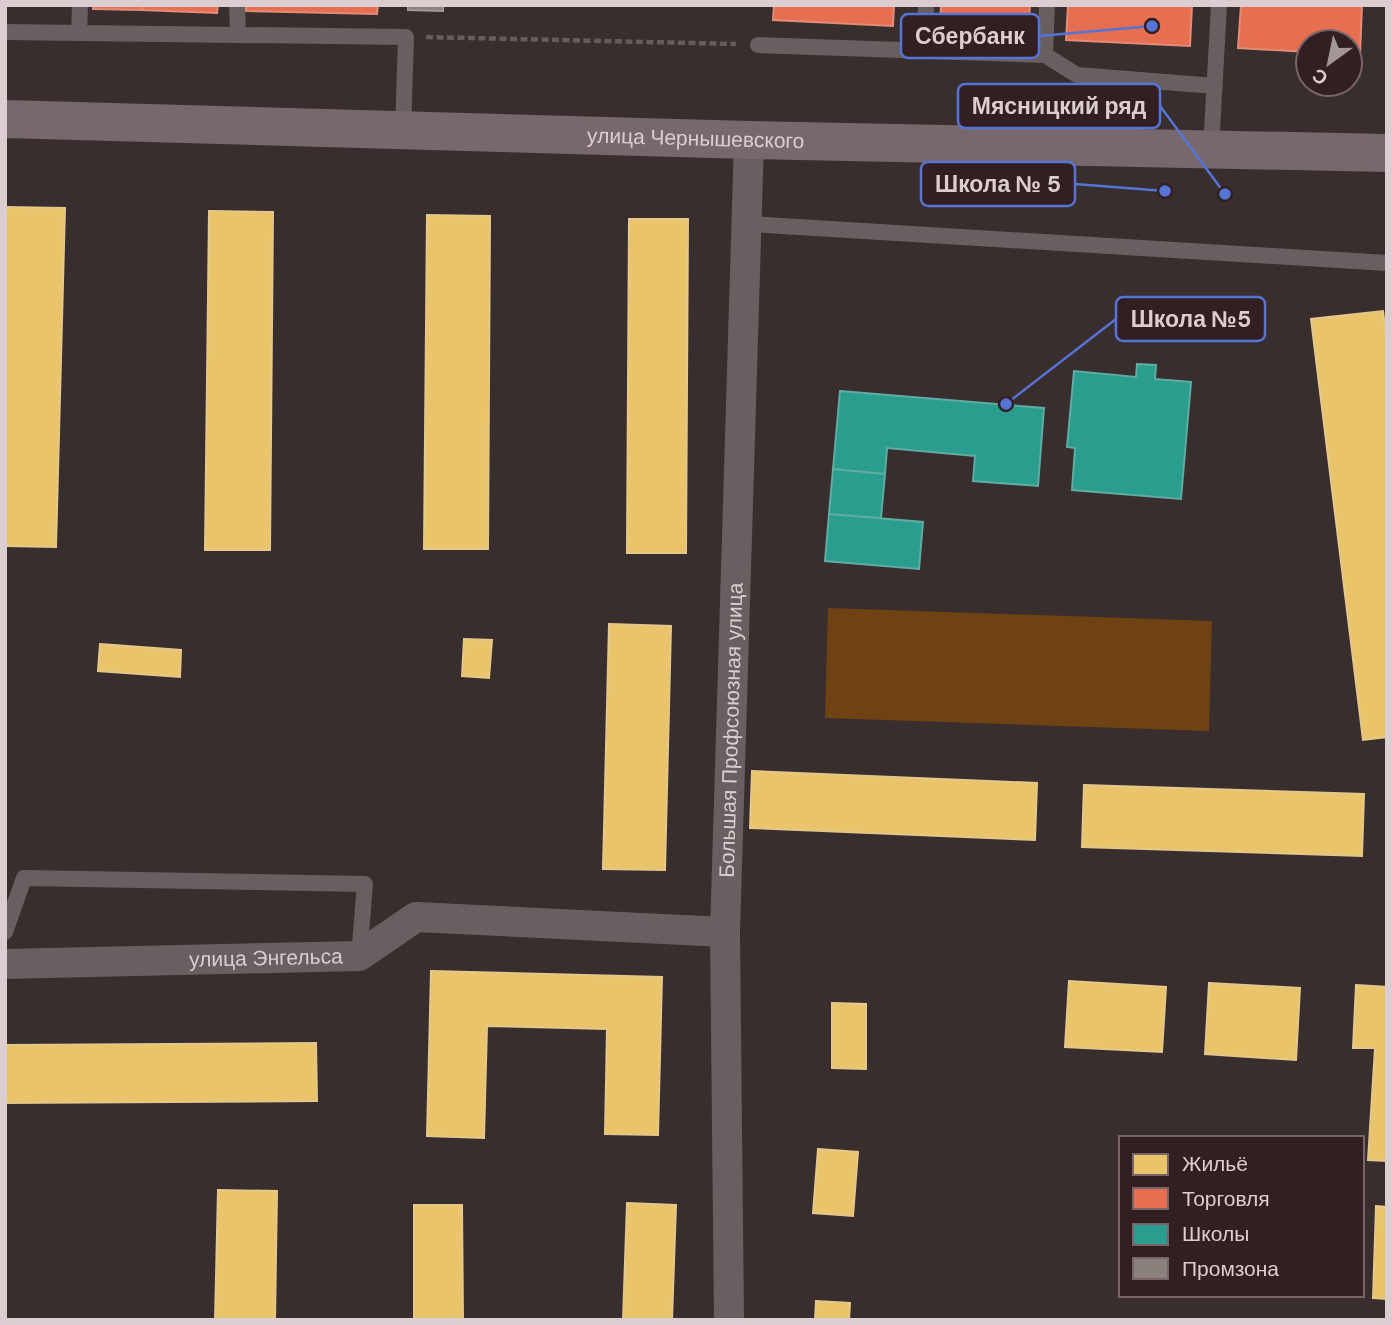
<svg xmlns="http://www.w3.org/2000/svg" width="1392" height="1325" viewBox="0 0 1392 1325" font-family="'DM Sans',sans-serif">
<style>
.grass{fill:#6e4212}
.homes{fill:#e9c46a;stroke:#e5c789;stroke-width:2}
.shops{fill:#e76f51;stroke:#e48c77;stroke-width:2}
.schools{fill:#2a9d8f;stroke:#5faca2;stroke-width:2}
.industry{fill:#8a817c;stroke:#a39895;stroke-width:2}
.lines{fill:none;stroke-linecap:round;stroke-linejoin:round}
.path{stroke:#645c5d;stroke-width:4.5;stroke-dasharray:7 3.5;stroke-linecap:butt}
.lane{stroke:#685f60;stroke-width:16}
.street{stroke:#685f60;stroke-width:30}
.primary{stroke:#76686d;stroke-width:38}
.labels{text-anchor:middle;stroke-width:7;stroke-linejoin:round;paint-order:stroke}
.street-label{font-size:21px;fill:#dcced0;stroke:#331f22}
.leader{fill:none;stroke:#5674d6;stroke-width:2.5}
.callout-dot{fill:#5674d6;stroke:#331f22;stroke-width:2.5}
.callout{fill:#331f22;stroke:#5674d6;stroke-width:2.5}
.callout-label{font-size:23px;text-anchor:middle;font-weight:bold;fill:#dcced0}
</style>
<rect width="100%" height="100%" fill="#392e2e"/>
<!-- grass -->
<path class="grass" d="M828,608L1212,621L1209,731L825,718Z"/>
<!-- homes -->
<path class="homes" d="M5,207L65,208L56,547L5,546Z
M209,211L273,212L270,550H205Z
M427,215L490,216L488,549H424Z
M629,219H688L686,553H627Z
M1383,311L1387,344V737L1363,740L1311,319Z
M609,624L671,626L665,870L603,869Z
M464,639L492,640L489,678L462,676Z
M100,644L181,650L180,677L98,671Z
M752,771L1037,783L1035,840L750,828Z
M1084,785L1364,794L1362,856L1082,847Z
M431,971L662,977L658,1135L605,1134L607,1029L487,1026L484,1138L427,1136Z
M1069,981L1166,987L1162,1052L1065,1047Z
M1209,983L1300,988L1296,1060L1205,1054Z
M1356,985L1387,987V1161L1368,1160L1375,1048H1353Z
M832,1003L866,1004V1069L832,1068Z
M316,1043L317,1101L5,1103V1045Z
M818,1149L858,1152L853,1216L813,1213Z
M218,1190L277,1191L275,1320H215Z
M627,1203L676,1205L672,1320H623Z
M414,1205H462L463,1320H414Z
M1376,1206L1387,1207V1299L1373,1298Z
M816,1301L850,1303L849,1320H815Z"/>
<!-- shops -->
<path class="shops" d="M93,5H142V10L93,9Z
M142,5H218L217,13L142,10Z
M246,5H378L377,14L246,11Z
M774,5H894L893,26L773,20Z
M941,5H1030L1028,34L940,30Z
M1068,5H1192L1190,46L1066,40Z
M1241,5H1362L1360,55H1350V42H1308V52L1238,48Z"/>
<!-- schools -->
<path class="schools" d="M1137,364L1156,365L1155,379L1191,382L1181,499L1072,490L1075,448L1067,447L1074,371L1136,377Z
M840,391L1044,408L1038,486L973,481L975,456L887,448L885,474L833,469Z
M833,469L885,474L881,518L829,514Z
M829,514L923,522L919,569L825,561Z"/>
<!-- industry -->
<path class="industry" d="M408,5H443V11L408,10Z"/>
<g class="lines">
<!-- path -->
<path class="path" d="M426,37L736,44"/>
<!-- lane -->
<path class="lane" d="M237,5L238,35
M5,32L406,37L403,130
M79,33L80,5
M758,45L1045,55L1077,75L1215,86
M925,50L926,5
M1045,55L1047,5
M1211,149L1219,5
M748,224L1387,263
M5,932L24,878L365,884L359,956"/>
<!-- street -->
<g class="street">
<path id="s1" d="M5,964L359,956L416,917L725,932"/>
<path id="s2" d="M729,1320L725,932L749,140"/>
</g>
<!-- primary -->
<path class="primary" id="s3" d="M5,119L749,140L1387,153"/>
</g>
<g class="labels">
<!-- street labels -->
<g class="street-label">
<text dy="7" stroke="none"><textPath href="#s3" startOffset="691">улица Чернышевского</textPath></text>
<text dy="7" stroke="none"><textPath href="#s2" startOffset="590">Большая Профсоюзная улица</textPath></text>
<text dy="7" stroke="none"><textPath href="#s1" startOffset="261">улица Энгельса</textPath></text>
</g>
</g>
<!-- callouts -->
<path class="leader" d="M1152 26L1039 36M1225 194L1160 106M1165 191L1075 184M1006 404L1116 319"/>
<g class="callout-dot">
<circle cx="1152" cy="26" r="7"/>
<circle cx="1225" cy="194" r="7"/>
<circle cx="1165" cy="191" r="7"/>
<circle cx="1006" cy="404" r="7"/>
</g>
<g class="callout">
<rect x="901" y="14" width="138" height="44" rx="7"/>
<rect x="958" y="84" width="202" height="44" rx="7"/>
<rect x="921" y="162" width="154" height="44" rx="7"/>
<rect x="1116" y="297" width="149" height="44" rx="7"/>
</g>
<g class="callout-label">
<text x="970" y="44">Сбербанк</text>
<text x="1059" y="114">Мясницкий ряд</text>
<text x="998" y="192">Школа № 5</text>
<text x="1191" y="327">Школа №5</text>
</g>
<!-- border -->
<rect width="1392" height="1325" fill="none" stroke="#dcced0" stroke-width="14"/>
<!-- legend -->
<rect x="1119" y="1136" width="245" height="161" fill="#331f22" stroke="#776568" stroke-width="2"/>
<rect x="1133" y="1154" width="35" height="21" fill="#e9c46a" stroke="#776568" stroke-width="2"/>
<text x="1182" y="1171" font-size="21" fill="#dcced0">Жильё</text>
<rect x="1133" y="1188" width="35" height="21" fill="#e76f51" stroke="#776568" stroke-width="2"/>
<text x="1182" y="1206" font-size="21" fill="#dcced0">Торговля</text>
<rect x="1133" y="1224" width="35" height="21" fill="#2a9d8f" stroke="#776568" stroke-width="2"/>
<text x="1182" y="1241" font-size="21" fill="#dcced0">Школы</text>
<rect x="1133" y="1258" width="35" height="21" fill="#8a817c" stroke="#776568" stroke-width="2"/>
<text x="1182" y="1276" font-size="21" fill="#dcced0">Промзона</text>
<!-- north arrow -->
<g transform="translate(1329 63) rotate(213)"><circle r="33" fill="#331f22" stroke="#776568" stroke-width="2"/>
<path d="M0-5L12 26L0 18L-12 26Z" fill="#a39697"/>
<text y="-10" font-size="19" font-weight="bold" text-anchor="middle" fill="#dcced0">С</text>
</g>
</svg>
